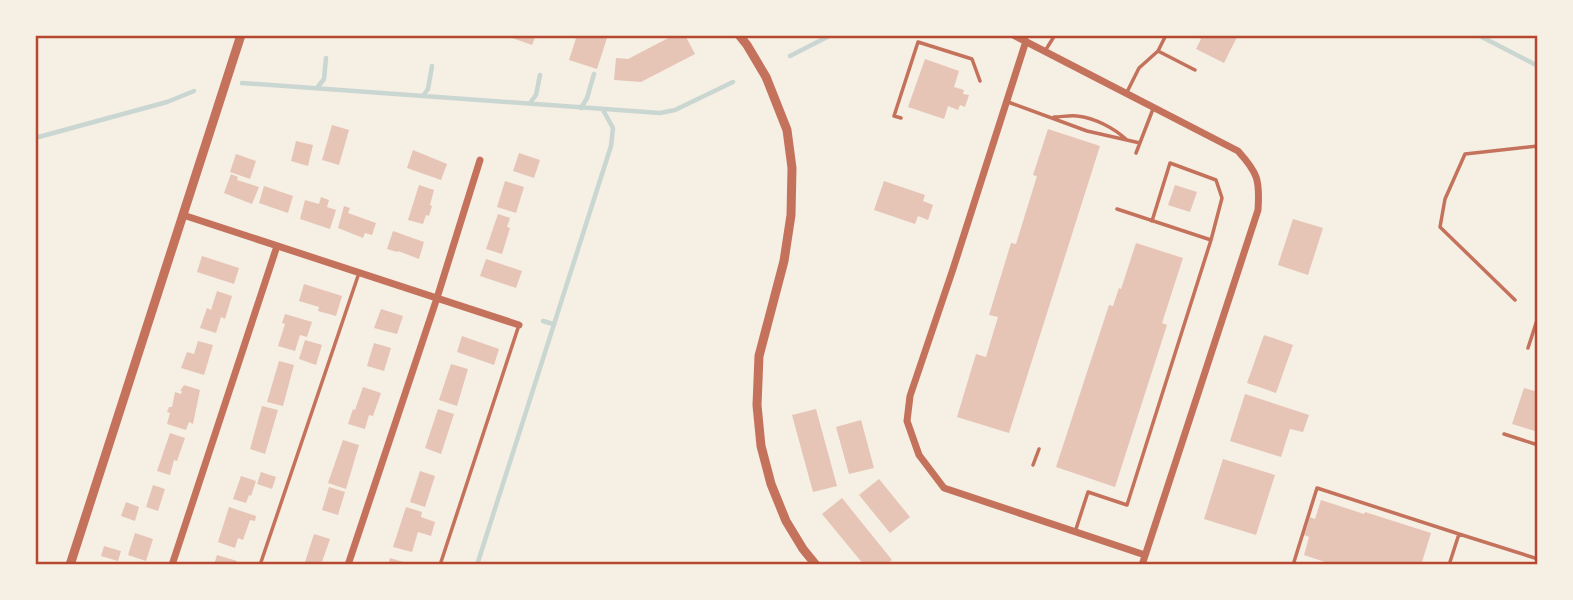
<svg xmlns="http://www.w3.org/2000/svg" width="1573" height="600" viewBox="0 0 1573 600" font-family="Helvetica,sans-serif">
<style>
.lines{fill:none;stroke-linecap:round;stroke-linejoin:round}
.stream{stroke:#c9d6d2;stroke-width:4.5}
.building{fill:#e6c5b7}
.service{stroke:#c5725c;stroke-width:3.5}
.minor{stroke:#c5725c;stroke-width:7}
.tertiary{stroke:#c5725c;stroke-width:9}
.neatline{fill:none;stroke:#b5482f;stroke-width:2.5}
</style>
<rect width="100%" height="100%" fill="#f6efe4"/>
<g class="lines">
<!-- stream -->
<path class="stream" d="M1478,35L1538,66
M790,56L831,35
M242,83L660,113L675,110L733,82
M317,88L324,79L326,58
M423,96L428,89L432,66
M530,103L536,95L540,75
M581,108L587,98L594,74
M35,138L167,102L194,91
M543,321L553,324
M477,565L611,146L613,128L603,110"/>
</g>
<!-- building -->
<path class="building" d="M504,35H536L532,45Z
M577,35H608L597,69L569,60Z
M674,35H685L695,54L641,82L614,80L616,58L628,59Z
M1194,35H1238L1224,63L1196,49L1201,39Z
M925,59L959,71L954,87L964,90L963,94L969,95L965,107L960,105L958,110L948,106L944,119L908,107Z
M332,125L349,130L339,165L322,160Z
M1048,129L1100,146L1009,433L957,417L976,354L986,357L998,317L989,315L1011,243L1016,244L1037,176L1033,175Z
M296,141L313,145L308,166L291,161Z
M413,150L447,164L441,180L407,168Z
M519,153L540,160L534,178L513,171Z
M236,154L256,161L250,179L230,172Z
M231,174L238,177L237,180L259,187L252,204L224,193Z
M505,181L524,187L516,213L497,207Z
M884,181L925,195L923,201L933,205L928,220L918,216L915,224L874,210Z
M419,185L434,190L430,205L432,206L429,216L426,215L423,224L408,220Z
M1175,185L1197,192L1190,212L1168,205Z
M264,186L293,196L288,213L259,203Z
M321,197L329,200L327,207L336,210L330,229L300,219L305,200L319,204Z
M344,206L350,208L348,213L376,223L372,235L365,233L363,238L338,228Z
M498,214L510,218L507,227L510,228L502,254L486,249Z
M1293,219L1323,228L1308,275L1278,265Z
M393,231L424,242L419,259L398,251L397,252L387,249Z
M1136,243L1183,258L1162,323L1167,325L1115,487L1056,467L1109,305L1113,306L1119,288L1121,289Z
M202,256L239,268L234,284L197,272Z
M486,259L522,271L516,288L480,276Z
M304,284L342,296L336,316L318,311L319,307L299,301Z
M217,291L232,296L225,319L221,317L216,333L200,328L207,308L211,310Z
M381,309L403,316L397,334L374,328Z
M285,314L312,322L307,337L300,335L295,351L278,346L285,324L282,323Z
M1264,335L1293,345L1276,393L1247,383Z
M462,336L499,349L494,365L457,352Z
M305,340L322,345L316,365L299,359Z
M198,341L213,345L204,375L181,368L187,352L194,354Z
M374,343L391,348L384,371L367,366Z
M279,361L294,365L283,406L267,402Z
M451,364L468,369L457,406L439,400Z
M184,385L200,390L193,424L189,422L186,430L167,424L170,413L167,412L169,407H172L175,392L181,394L182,391H180Z
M363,387L381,393L373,416L369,415L365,429L348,424L353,409L355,410Z
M1524,388L1538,392V432L1512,424Z
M1245,394L1309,415L1303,432L1290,429L1281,457L1230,441Z
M262,406L278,410L265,454L250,449Z
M438,409L454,414L441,454L425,448Z
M816,409L837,486L813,492L792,415Z
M861,420L874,468L849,474L836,427Z
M170,433L185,438L177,461L174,460L170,475L157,471Z
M343,440L359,445L346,489L328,483Z
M1223,459L1275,475L1256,535L1204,519Z
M420,471L435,476L425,507L410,502Z
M261,472L276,477L272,489L257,484Z
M241,476L256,481L251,496L249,495L246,503L233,499Z
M879,479L910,517L890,533L859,495Z
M153,485L165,489L158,511L146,507Z
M329,487L345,492L338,515L322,510Z
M842,498L892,560L886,565H864L822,514Z
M1321,500L1364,514L1365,512L1431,533L1421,565H1334L1304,555L1309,537L1304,535L1310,517L1315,519Z
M126,502L139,507L135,521L121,516Z
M229,507L256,516L255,521L250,520L243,540L238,538L235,548L218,542Z
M406,507L422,512L421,517L435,522L431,536L418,532L412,552L393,547Z
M135,533L153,539L146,561L128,555Z
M314,534L330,539L322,562L321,561L319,565H304Z
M104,546L121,551L118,561L101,556Z
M217,555L237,561L235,565H214Z
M390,558L410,564V565H388Z"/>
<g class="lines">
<!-- service -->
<path class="service" d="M1045,51L1055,35
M1158,51L1195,70
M1127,92L1139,68L1158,51L1166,35
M1008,102L1087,131L1140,143
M1054,117C1061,117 1070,115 1077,116C1095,118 1114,128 1127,140
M901,118L894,116L918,42L972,59L980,81
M1136,153L1153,109
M1152,221L1170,163L1216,180L1222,198L1211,240
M1515,300L1440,227L1445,199L1465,154L1538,146
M1528,348L1538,317
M1504,434L1538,445
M1033,465L1039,449
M1075,532L1088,492L1127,505L1211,240L1117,209
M260,565L359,273
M440,565L519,325
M1293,565L1317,488L1459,534
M1449,565L1459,534L1538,559"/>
<!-- minor -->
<path class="minor" d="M1013,35L1238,151C1258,173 1260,180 1258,210L1142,565
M1026,41L953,269L910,396L907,421L919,455L944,488L1145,555
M183,215L519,325
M172,565L277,246
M348,565L437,298L480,160"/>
<!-- tertiary -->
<path class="tertiary" d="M739,35L747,45L766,77L787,130L792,168L791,215L784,261L759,356L757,405L761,446L771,484L786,521L803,549L816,565
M70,565L241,35"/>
</g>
<!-- border -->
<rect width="1573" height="600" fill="none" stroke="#f6efe4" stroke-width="74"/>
<rect x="37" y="37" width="1499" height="526" class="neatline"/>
</svg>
